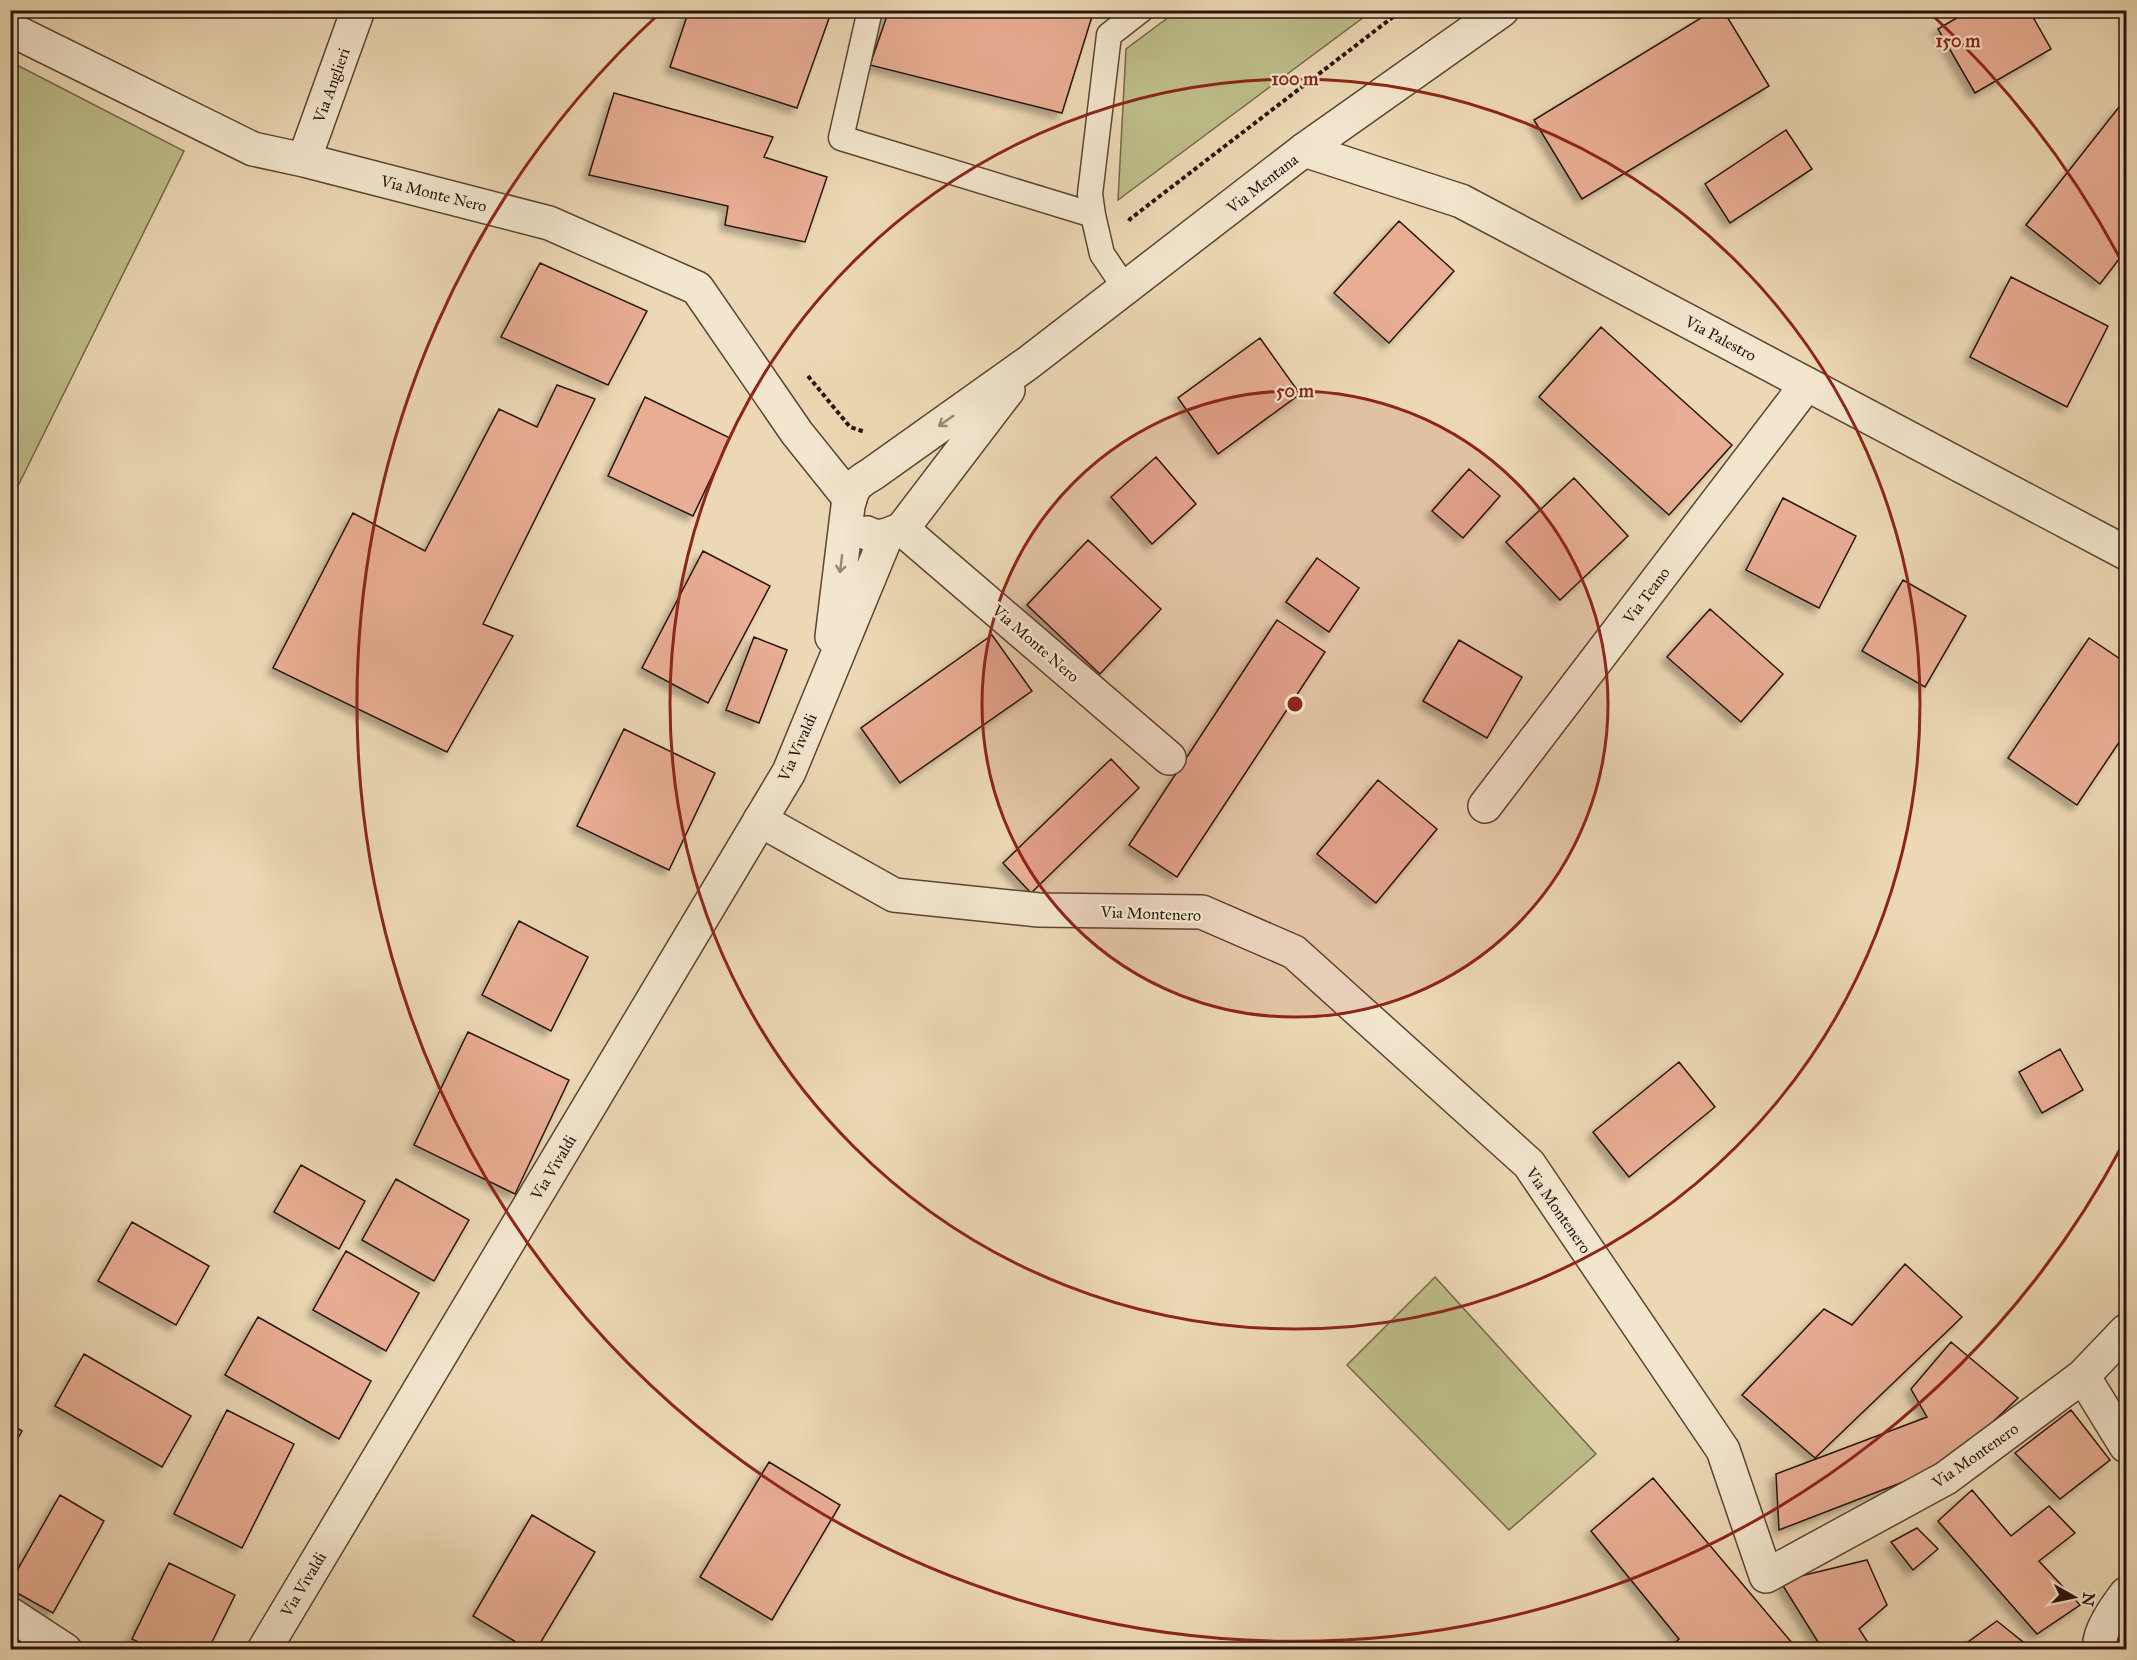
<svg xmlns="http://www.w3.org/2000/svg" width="2137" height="1660" viewBox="0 0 2137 1660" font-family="'IM FELL Great Primer',serif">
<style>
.green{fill:#bdbd89;stroke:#746849;stroke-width:1.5}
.building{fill:#e8ad93;stroke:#2a1309;stroke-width:1.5;filter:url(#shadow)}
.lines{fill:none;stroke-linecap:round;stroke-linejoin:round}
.service-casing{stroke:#5a4434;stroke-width:27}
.minor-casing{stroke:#5a4434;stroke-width:36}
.tertiary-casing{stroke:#5a4434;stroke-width:36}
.path{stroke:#2a1309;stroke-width:4;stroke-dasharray:4.5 3;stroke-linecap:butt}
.service{stroke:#f3e6ce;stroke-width:24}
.minor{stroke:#f3e6ce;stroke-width:33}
.tertiary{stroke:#f3e6ce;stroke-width:33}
.oneway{stroke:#998775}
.ring{fill:none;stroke:#8f2418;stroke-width:3}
.labels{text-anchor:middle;stroke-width:4.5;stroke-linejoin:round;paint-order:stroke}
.street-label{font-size:16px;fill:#2a1309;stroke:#f3e6ce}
.centre{fill:#8f2418;stroke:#f3e6ce;stroke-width:3}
.ring-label{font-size:18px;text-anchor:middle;font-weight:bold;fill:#8f2418;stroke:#f3e6ce;stroke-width:4.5;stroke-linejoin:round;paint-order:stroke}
</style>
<defs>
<filter id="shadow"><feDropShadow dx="-5.5" dy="5.5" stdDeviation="3" flood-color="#0004"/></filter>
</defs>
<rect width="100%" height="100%" fill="#ecd8b4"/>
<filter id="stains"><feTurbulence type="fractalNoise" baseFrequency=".00333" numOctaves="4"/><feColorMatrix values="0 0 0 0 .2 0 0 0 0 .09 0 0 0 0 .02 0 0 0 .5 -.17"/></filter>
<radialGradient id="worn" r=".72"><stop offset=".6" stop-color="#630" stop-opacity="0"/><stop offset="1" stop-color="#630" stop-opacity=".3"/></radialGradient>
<!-- green -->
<path class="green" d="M1177,11H1372L1118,200L1126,49Z
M11,62L184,151L11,500Z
M1435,1277L1596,1454L1509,1530L1347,1365Z"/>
<!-- building -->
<path class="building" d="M689,10H832L797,108L670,67Z
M889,10H1094L1062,113L870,65Z
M1714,10H1723L1769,86L1582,199L1534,120Z
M1970,10H2029L2051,49L1975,93L1938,29Z
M614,93L773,137L764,157L827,177L805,242L725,225L728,206L589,175Z
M2119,107L2126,113V250L2100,284L2026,225Z
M1786,130L1812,169L1730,223L1705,184Z
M1399,221L1454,271L1389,343L1334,293Z
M540,263L647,311L608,385L501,337Z
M2011,277L2108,326L2067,407L1970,357Z
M1601,327L1732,445L1669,515L1539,397Z
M1260,338L1300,394L1218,454L1178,398Z
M557,385L595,399L483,624L513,636L447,752L273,668L353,513L425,551L499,409L537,427Z
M645,397L730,438L693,516L608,476Z
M1156,457L1196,504L1152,544L1111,497Z
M1469,469L1500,496L1463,538L1432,511Z
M1574,478L1628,536L1560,600L1506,542Z
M1783,498L1856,536L1819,608L1746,570Z
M1088,540L1161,609L1100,674L1027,605Z
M703,551L770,586L708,703L642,668Z
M1317,558L1359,588L1329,632L1286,602Z
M1903,580L1966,616L1925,687L1862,651Z
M1710,609L1783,674L1741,722L1667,657Z
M1277,620L1325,652L1177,877L1129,845Z
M992,635L1032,691L900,783L861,728Z
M754,637L787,650L759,723L726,710Z
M2089,638L2126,663V732L2077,805L2008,758Z
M1459,640L1522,677L1487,738L1423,701Z
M624,729L715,773L669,870L577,826Z
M1111,759L1139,788L1031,893L1003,863Z
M1378,780L1437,829L1376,903L1317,854Z
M519,921L588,957L551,1031L482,995Z
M468,1032L569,1080L515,1194L414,1145Z
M2060,1049L2083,1090L2042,1113L2019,1072Z
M1679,1062L1715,1107L1629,1177L1593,1132Z
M301,1165L365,1201L339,1249L274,1212Z
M396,1179L469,1220L434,1281L362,1240Z
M132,1222L209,1266L176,1325L98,1281Z
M346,1251L419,1293L386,1351L313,1310Z
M1905,1264L1962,1317L1815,1458L1742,1395L1824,1309L1852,1325Z
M258,1317L371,1381L339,1439L225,1375Z
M1951,1342L2018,1398L1947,1465L1779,1530L1776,1474L1927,1417L1911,1389Z
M84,1354L191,1416L162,1467L55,1406Z
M227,1410L294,1444L242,1548L174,1514Z
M2071,1410L2110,1460L2060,1499L2015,1453Z
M10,1424L22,1431L10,1452Z
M769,1462L840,1505L772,1620L700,1577Z
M1653,1478L1798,1650H1668L1679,1639L1591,1531Z
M1972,1490L2011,1536L2049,1506L2075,1533L2039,1561L2080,1605L2037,1634L1938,1521Z
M60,1495L104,1521L53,1613L10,1589V1583Z
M532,1515L595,1552L536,1650H529L473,1616Z
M1917,1528L1938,1549L1913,1570L1891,1542Z
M1867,1560L1887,1605L1859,1629L1873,1650H1823L1780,1581Z
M169,1563L235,1595L208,1650H154L132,1639Z
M1997,1621L2028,1646L2025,1650H1957Z"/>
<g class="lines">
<defs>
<path id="service" d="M870,10L841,138L1093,215
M1125,288L1102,254L1093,215L1090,194L1109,35L1141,10"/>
<path id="minor" d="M10,29L253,149L304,160L549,223L697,288L797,433L850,499
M1304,150L1461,201L2126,553
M304,160L358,10
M902,529L1169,758
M1485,806L1807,384
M760,820L894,895L1039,910L1202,912L1294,952L1529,1164L1723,1450L1766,1576L1946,1478L2083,1376L2126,1331
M2083,1376L2126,1446
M10,1614L65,1650
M2100,1650C2096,1634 2117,1606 2126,1594"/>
<path id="tertiary" d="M867,533C880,540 890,534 902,529L1008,390
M832,637L848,506C853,486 855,484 872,474L1028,363L1304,150L1502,10
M264,1650L789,772L886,537"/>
</defs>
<!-- service casing -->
<use href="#service" class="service-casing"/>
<!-- minor casing -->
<use href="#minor" class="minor-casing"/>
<!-- tertiary casing -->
<use href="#tertiary" class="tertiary-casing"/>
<!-- path -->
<path class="path" d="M1129,221L1130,219L1402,10
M808,376L850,427L865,432"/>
<!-- service -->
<use href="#service" class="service"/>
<!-- minor -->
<use href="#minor" class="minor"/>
<!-- tertiary -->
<use href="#tertiary" class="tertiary"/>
</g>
<!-- one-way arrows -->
<defs><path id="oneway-shaft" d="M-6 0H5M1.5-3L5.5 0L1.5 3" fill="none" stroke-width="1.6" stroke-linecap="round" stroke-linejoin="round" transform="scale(1.5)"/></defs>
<g class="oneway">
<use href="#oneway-shaft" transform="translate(946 421) rotate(145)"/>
<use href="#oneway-shaft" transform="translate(841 564) rotate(97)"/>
</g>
<!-- distance rings -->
<circle cx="1295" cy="704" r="313" fill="#8f2418" fill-opacity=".12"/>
<g class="ring">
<circle cx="1295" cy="704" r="313"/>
<circle cx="1295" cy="704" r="625"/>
<path d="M2123 1144A938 938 0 1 1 661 12M1929 12A938 938 0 0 1 2123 264"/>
</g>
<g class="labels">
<!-- street labels -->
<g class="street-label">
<text transform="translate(331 85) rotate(-70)" y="6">Via Anglieri</text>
<text transform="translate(1262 183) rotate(-38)" y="6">Via Mentana</text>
<text transform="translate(434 193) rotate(14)" y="6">Via Monte Nero</text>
<text transform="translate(1721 338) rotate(28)" y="6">Via Palestro</text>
<text transform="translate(1646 595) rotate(-53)" y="6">Via Teano</text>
<text transform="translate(1036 643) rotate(41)" y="6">Via Monte Nero</text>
<text transform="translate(797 747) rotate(-66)" y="6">Via Vivaldi</text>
<text transform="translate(1151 913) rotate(2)" y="6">Via Montenero</text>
<text transform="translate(553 1167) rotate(-59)" y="6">Via Vivaldi</text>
<text transform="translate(1559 1210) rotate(55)" y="6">Via Montenero</text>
<text transform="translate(1975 1455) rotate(-35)" y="6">Via Montenero</text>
<text transform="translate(303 1584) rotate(-59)" y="6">Via Vivaldi</text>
</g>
</g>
<circle cx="1295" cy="704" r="9" class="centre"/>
<g class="ring-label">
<text x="1958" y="47">150 m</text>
<text x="1295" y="85">100 m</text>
<text x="1295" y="397">50 m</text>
</g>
<!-- margin -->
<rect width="2137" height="1660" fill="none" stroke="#ecd8b4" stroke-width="36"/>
<rect x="12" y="12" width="2113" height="1636" fill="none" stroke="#2a1309" stroke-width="3"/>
<rect x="18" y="18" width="2101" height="1624" fill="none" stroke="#2a1309" stroke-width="1.5"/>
<!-- north arrow -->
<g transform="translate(2074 1597) rotate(99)" stroke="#f3e6ce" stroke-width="4.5" paint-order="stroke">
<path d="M0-4.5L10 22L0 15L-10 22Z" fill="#2a1309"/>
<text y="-9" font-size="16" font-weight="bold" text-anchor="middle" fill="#2a1309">N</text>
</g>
<rect width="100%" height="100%" filter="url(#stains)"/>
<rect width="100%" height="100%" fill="url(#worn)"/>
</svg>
